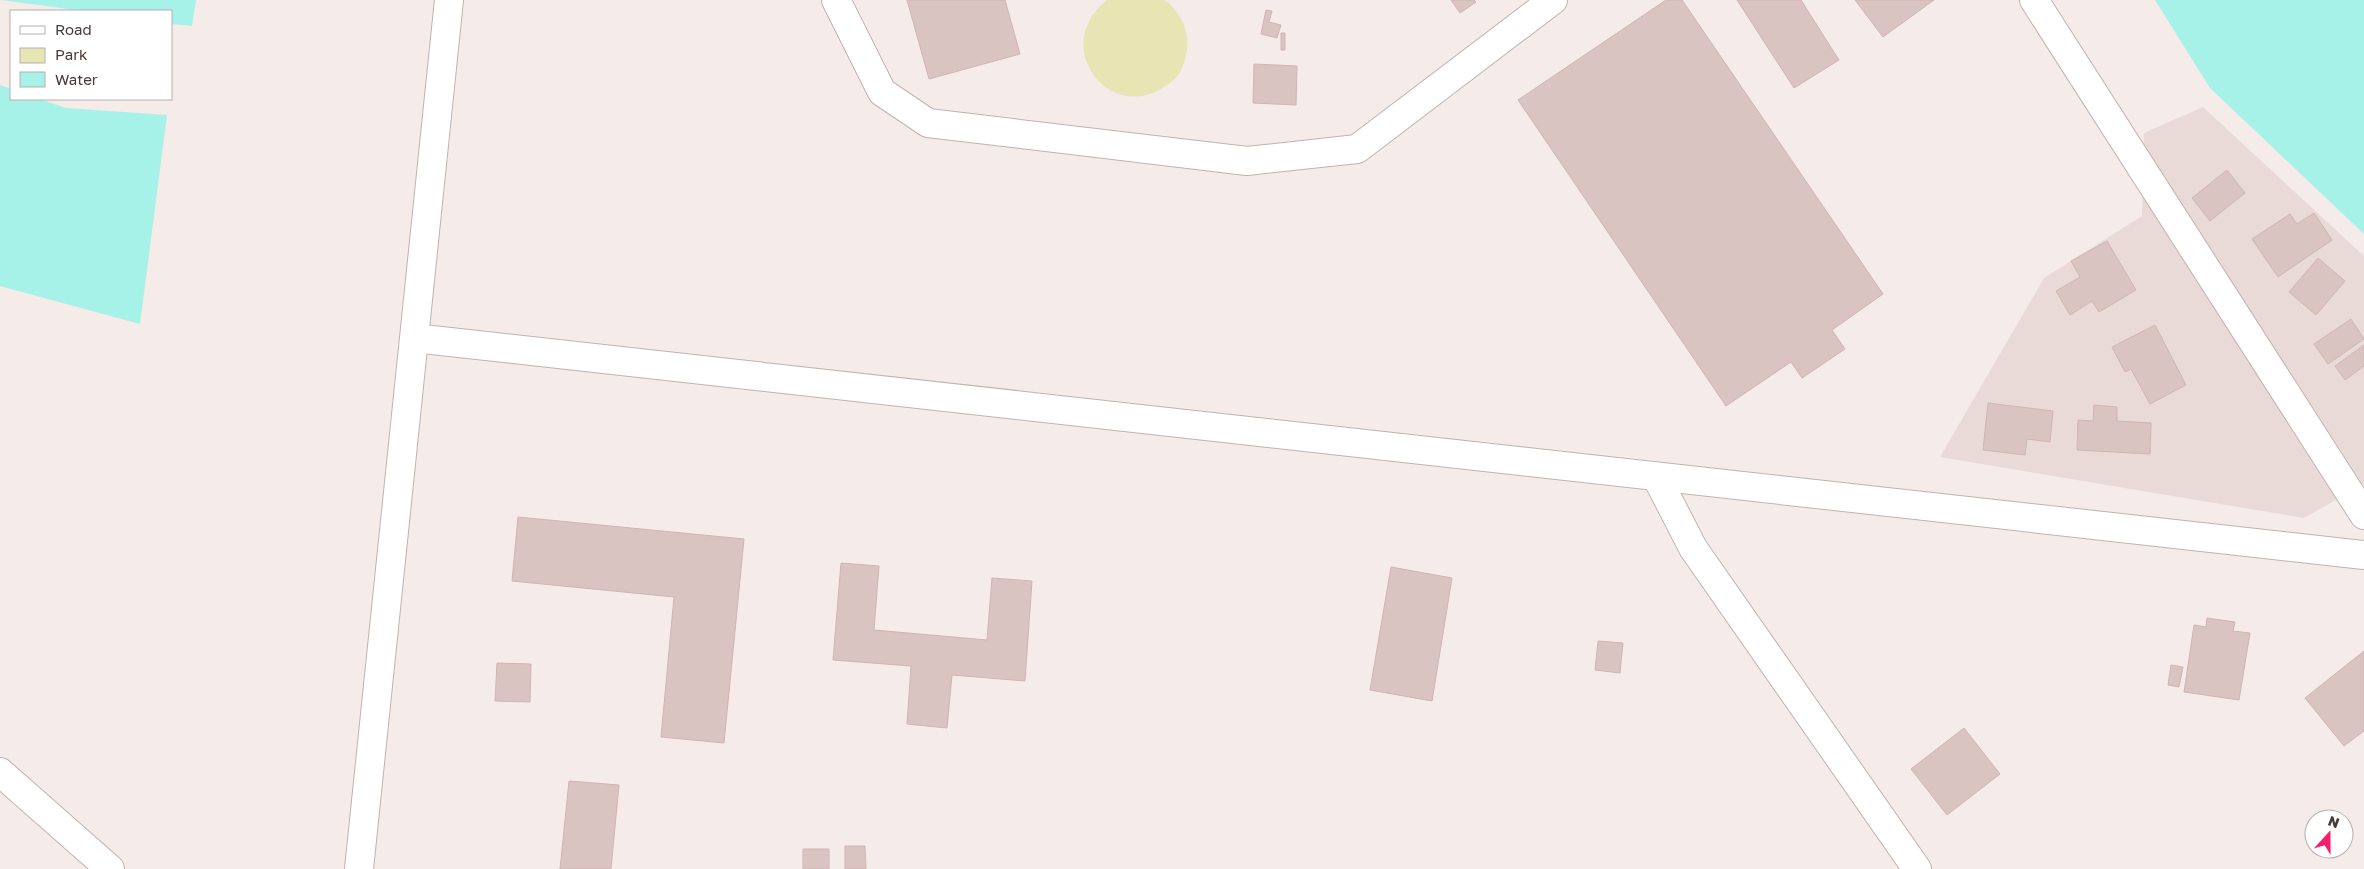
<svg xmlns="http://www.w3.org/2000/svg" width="2364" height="869" viewBox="0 0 2364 869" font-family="'Golos Text',sans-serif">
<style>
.residential{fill:#e9dad8}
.green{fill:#e9e4b3}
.water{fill:#a6f1e8}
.building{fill:#d9c4c2;stroke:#d1b4b2}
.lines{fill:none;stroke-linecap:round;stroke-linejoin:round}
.minor-casing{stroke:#c3b2af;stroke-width:30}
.minor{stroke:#fff;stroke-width:28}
</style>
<rect width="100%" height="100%" fill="#f5ebe9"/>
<!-- residential -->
<path class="residential" d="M2203,107L2364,256V484L2304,518L1940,457L2044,278L2142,216L2144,133Z"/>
<!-- green -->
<path class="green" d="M1107,0C1119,0 1154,0 1164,0C1169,2 1174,8 1177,13C1190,30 1190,51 1181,70C1177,79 1168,85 1159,90C1106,119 1051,45 1107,0Z"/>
<!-- water -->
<path class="water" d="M1,0H196L192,26L171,24V11H83Z
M2155,0H2364V234L2210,88Z
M0,85L11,89V99H39L66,108L167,115L140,324L0,286Z"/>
<!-- building -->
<path class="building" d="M907,0H1005L1020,54L929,79Z
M1451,0H1474L1476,2L1460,13Z
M1666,0H1682L1883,294L1832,330L1845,349L1802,378L1791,362L1726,406L1518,100Z
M1737,0H1801L1839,60L1794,88Z
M1855,0H1934L1883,37Z
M1266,10L1272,11L1269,22L1281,25L1277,38L1261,34Z
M1281,33H1285V50H1281Z
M1254,64L1297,66L1296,105L1253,103Z
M2227,170L2245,193L2210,221L2192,198Z
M2314,213L2332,240L2278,277L2252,239L2290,214L2297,224Z
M2107,241L2136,290L2099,312L2092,301L2070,315L2056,291L2080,277L2071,261Z
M2318,258L2345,281L2316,315L2289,292Z
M2351,319L2364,339L2328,364L2314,344Z
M2155,325L2186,385L2150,404L2131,369L2125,372L2112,347Z
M2364,345V366L2345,380L2335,366Z
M1988,403L2053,411L2050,442L2027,439L2025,455L1983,450Z
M2094,405L2117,407V421L2151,423L2150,454L2077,450L2078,420L2093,421Z
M518,517L744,539L724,743L661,737L674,597L512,581Z
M841,563L879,566L874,630L987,640L992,578L1032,581L1025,681L952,675L947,728L907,724L911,666L833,660Z
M1391,567L1452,578L1432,701L1370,690Z
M2207,618L2235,622L2233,631L2250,633L2239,700L2184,692L2194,625L2206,627Z
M1598,641L1623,643L1620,673L1595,670Z
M2364,651V731L2344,746L2305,698Z
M497,663L531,664L530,702L495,701Z
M2171,665L2183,667L2179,687L2168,685Z
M1964,728L2000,774L1947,815L1911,769Z
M569,781L619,785L611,869H560Z
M845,846H865L866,869H845Z
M803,849H829V869H803Z"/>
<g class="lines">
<defs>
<path id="minor" d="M836,0L882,92L928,123L1247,161L1357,149L1553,0
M2034,0L2364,515
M414,338L2364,555
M1656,476L1693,548L1917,869
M0,772L110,869
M359,869L449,0"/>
</defs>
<!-- minor casing -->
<use href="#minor" class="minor-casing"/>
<!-- minor -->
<use href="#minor" class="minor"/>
</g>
<!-- legend -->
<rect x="10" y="10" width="162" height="90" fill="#ffffff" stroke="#b6b0af"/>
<rect x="20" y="26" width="25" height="8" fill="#ffffff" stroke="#b6b0af"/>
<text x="55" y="35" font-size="15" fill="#493938">Road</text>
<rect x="20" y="48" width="25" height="15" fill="#e9e4b3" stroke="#b6b0af"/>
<text x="55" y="60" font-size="15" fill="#493938">Park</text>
<rect x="20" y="72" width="25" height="15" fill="#a6f1e8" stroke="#b6b0af"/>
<text x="55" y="85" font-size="15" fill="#493938">Water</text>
<!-- north arrow -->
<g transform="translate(2329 834) rotate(21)"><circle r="24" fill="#ffffff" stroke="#b6b0af"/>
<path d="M0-4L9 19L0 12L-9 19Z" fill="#fa1c6f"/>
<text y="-8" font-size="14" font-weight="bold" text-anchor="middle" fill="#493938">N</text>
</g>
</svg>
